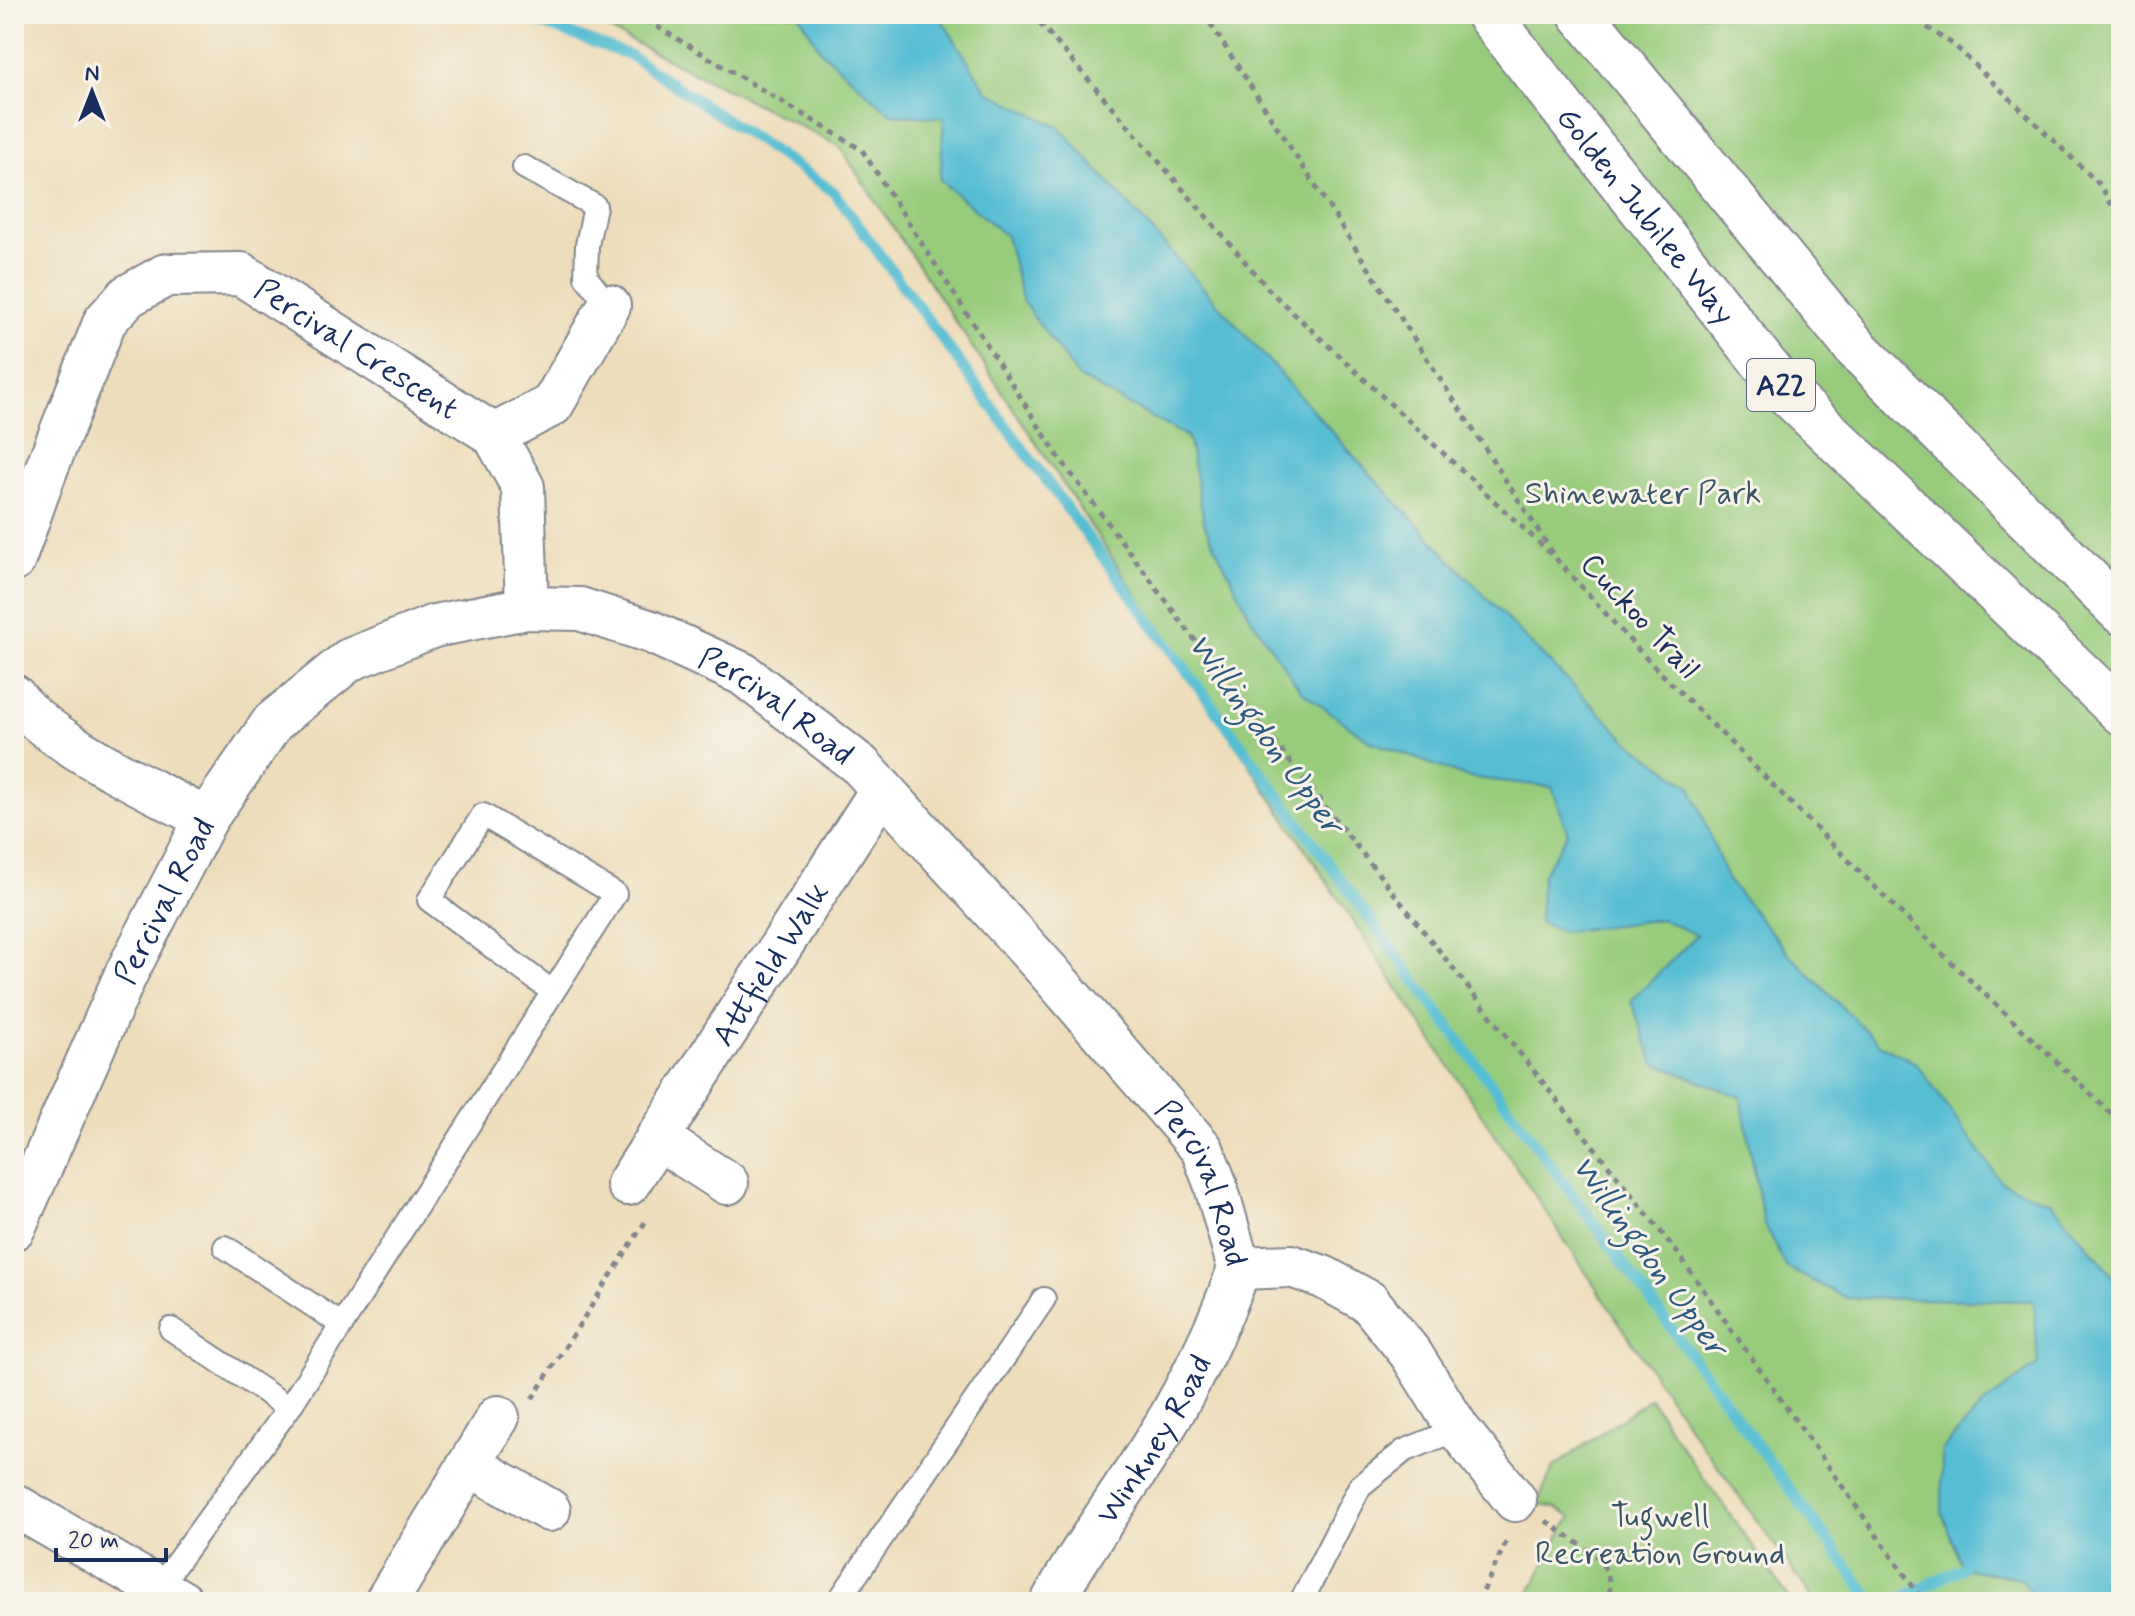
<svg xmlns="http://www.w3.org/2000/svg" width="2135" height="1616" viewBox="0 0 2135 1616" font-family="Mynerve,sans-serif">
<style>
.green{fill:#98cc7d;stroke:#5a7e6e;stroke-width:2}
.water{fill:#56bed3;stroke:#387698;stroke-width:2}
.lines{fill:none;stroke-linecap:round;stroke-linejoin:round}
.stream{stroke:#56bed3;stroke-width:11}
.lane-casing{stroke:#84868c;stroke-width:26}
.street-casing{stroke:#84868c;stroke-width:46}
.highway-casing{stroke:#84868c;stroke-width:48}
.path{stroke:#84868c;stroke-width:5;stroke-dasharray:6 6;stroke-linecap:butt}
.lane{stroke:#fff;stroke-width:22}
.street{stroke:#fff;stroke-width:42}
.highway{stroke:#fff;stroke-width:44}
.rail{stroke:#1b2f5e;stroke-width:6}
.labels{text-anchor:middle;stroke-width:6;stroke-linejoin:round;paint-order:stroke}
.shield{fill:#f7f3e8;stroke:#5d6a87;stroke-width:2}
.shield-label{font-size:30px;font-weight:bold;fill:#1b2f5e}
.street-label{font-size:32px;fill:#1b2f5e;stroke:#f7f3e8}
.park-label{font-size:32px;fill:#3a5666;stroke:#f7f3e8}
.water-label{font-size:34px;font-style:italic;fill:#2d5a81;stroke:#f7f3e8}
</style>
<rect width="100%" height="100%" fill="#f7f3e8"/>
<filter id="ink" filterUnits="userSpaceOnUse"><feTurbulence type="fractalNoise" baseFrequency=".0125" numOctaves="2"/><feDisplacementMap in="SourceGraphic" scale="16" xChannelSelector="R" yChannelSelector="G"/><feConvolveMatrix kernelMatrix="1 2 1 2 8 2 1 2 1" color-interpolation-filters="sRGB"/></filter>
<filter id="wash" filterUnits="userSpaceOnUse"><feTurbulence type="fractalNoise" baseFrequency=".006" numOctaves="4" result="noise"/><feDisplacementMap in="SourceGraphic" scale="32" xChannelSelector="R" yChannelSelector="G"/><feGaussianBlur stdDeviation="1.8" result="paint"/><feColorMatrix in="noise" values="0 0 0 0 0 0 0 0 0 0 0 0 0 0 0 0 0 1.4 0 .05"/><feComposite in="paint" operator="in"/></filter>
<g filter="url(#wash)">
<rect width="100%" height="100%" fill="#eeddba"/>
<!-- green -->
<path class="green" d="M578,14H2121V1602H1816L1686,1423L839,146Z
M1650,1398L1676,1439L1792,1602H1525L1565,1525L1572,1518L1556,1508L1537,1504L1553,1468Z"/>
<!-- water -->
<path class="water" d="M799,14H938L987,91L1059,127L1370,474L1519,632L1628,741L1691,787L1727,879L1790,955L1879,1044L1916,1063L2002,1183L2051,1202L2121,1285V1602H2038L2021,1578L1962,1568L1942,1512V1450L1985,1403L2038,1364L2034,1301L1846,1298L1787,1268L1764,1225L1741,1097L1654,1063L1631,1001L1697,935L1661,919L1562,932L1539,922L1542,876L1568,833L1552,787L1466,777L1370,741L1301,691L1251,618L1205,526L1188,437L1079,378L1023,302L1006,236L940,180L944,118L891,114L821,51Z"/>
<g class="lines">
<!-- stream -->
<path class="stream" d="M516,14L631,56L833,191L1873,1602
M1894,1602L1962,1568"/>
</g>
</g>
<g filter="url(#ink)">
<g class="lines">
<defs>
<path id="lane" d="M524,167L595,206L587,245L586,277L609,306
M225,1247L342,1325
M171,1329L289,1408
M159,1587L289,1408L615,894L483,815L429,900L553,992
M838,1602L1044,1299
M1301,1602L1360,1486L1404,1451L1458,1429"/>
<g id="street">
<path d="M494,435L552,405L609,306"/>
<path id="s1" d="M14,560L44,475L105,321L128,296L166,275L241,274L494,435L523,487L527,608"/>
<path d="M14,696C51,745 150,788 206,819"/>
<path d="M657,1138L727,1183"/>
<path id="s2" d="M628,1184L882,789"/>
<path id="s3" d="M14,1228L126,974L206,819L273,722L349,660L434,626L527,608L580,609L651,632L743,674L861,766L1048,971L1202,1149L1215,1183L1239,1268L1291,1266L1323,1277L1369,1302L1411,1354L1458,1429L1515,1500"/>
<path d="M470,1465L549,1510"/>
<path d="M14,1505L182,1602"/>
<path d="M386,1602L498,1417"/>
<path id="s4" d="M1052,1602C1088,1536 1136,1477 1173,1412C1199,1365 1222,1318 1239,1268"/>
</g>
<g id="highway">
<path id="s5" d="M1488,14L1788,394L2121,712"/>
<path d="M1581,14L1856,348L2121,612"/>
</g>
</defs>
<!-- lane casing -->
<use href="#lane" class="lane-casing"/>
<!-- street casing -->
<use href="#street" class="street-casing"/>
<!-- highway casing -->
<use href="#highway" class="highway-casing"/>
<!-- path -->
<path class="path" d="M636,14L862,150L1056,453L1205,654L1676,1251L1924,1602
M1032,14L1272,293L1552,555
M1204,14L1558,561L1644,656L1934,946L2121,1123
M1907,14L1954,45L2098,183L2121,220
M532,1399L647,1219
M1546,1521L1598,1557L1608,1574L1611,1602
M1478,1602L1508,1538"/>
<!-- lane -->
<use href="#lane" class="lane"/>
<!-- street -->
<use href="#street" class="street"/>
<!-- highway -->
<use href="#highway" class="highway"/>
<!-- rail -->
<path class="rail" d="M14,19L16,14"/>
</g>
</g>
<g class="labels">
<!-- shield labels -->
<rect class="shield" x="1747" y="359" width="68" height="52" rx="6"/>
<g class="shield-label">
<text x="1781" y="395">A22</text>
</g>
<!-- street labels -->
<g class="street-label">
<text dy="11" stroke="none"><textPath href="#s5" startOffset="256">Golden Jubilee Way</textPath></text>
<text dy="11" stroke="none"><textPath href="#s1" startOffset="546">Percival Crescent</textPath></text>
<text transform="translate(1641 615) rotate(47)" y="11">Cuckoo Trail</text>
<text dy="11" stroke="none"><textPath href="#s3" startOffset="1128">Percival Road</textPath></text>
<text dy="11" stroke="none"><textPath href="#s3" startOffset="360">Percival Road</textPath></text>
<text dy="11" stroke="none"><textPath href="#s2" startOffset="262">Attfield Walk</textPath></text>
<text dy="11" stroke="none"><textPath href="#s3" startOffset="1776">Percival Road</textPath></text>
<text dy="11" stroke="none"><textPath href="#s4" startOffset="192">Winkney Road</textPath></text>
</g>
<!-- park labels -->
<g class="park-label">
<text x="1643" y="503">Shinewater Park</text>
<text x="1660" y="1526">Tugwell<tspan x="1660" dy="37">Recreation Ground</tspan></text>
</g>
<!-- water labels -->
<g class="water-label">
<text transform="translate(1267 733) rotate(54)" y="12">Willingdon Upper</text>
<text transform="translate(1651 1255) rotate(54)" y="12">Willingdon Upper</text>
</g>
</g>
<!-- margin -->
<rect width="2135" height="1616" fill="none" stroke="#f7f3e8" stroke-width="48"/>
<!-- north arrow -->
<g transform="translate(92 92)" stroke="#f7f3e8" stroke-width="6" paint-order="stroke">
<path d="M0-6L14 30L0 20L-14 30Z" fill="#1b2f5e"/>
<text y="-12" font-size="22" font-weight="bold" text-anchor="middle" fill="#1b2f5e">N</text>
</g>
<!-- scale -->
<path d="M56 1548v12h110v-12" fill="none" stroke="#1b2f5e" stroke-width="4"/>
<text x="68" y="1548" font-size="24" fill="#1b2f5e" stroke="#f7f3e8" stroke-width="6" paint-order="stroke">20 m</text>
</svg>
